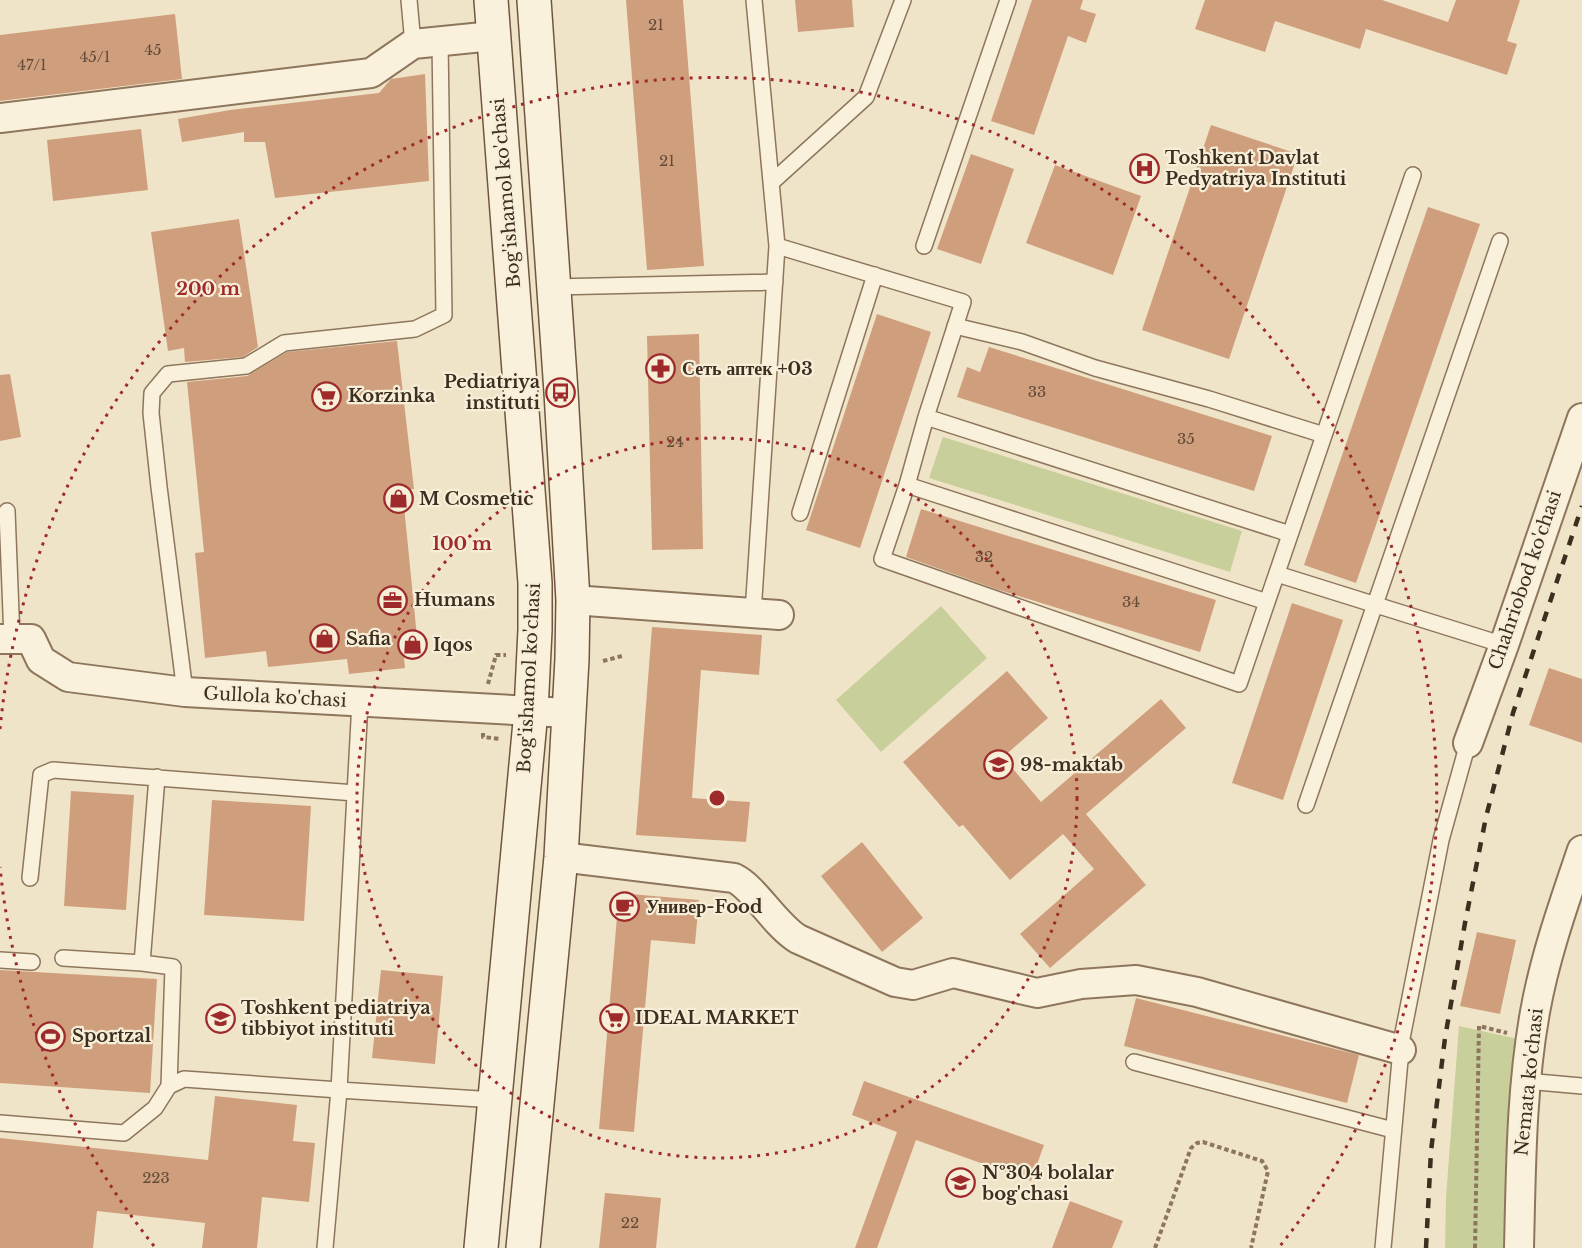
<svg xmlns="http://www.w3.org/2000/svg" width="1582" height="1248" viewBox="0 0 1582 1248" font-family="'Libre Baskerville',serif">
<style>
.green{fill:#c9cf9b}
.building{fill:#cf9f7d}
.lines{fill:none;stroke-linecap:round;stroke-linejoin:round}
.lane-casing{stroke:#8d765c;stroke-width:18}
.street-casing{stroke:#8d765c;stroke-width:32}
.secondary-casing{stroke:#6f573f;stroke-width:36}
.path{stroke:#8d765c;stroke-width:4;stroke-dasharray:4.5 3;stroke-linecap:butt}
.lane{stroke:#faf1dc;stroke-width:15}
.street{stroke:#faf1dc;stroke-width:28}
.secondary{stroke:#faf1dc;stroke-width:33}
.rail{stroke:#3d2e20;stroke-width:4.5;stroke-dasharray:10 10;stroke-linecap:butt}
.ring{fill:none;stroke:#9e2a2b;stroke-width:3;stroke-dasharray:3 6}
.labels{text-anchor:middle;stroke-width:4.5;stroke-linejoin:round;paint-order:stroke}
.number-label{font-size:15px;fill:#624a37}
.poi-label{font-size:18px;font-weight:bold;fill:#3d2e20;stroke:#f7eed8;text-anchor:start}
.street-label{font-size:18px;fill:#3d2e20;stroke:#f7eed8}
.centre{fill:#9e2a2b;stroke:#f7eed8;stroke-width:3}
.ring-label{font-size:18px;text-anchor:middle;font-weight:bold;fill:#9e2a2b;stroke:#f7eed8;stroke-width:4.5;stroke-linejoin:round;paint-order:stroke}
</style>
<rect width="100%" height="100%" fill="#f0e4c8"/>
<!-- green -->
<path class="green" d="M943,437L1242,531L1230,572L929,478Z
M941,606L987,658L881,752L836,700Z
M1459,1026L1518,1039L1509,1115L1505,1248H1445L1446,1197Z"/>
<!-- building -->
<path class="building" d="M626,0H683L704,266L647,270Z
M795,0H852L854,27L798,32Z
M1032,0H1083L1080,9L1096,14L1086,43L1068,36L1034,135L991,121Z
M1205,0H1382L1448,22L1456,0H1520L1507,41L1517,44L1507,75L1366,29L1360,49L1275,21L1265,52L1195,29Z
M175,14L182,79L0,101V35Z
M425,74L429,181L275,198L265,142H244V132L182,142L178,119L230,110L379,93L391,79Z
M1211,125L1298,154L1229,359L1142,330Z
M141,129L148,190L53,201L47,140Z
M971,154L1014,169L981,264L937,249Z
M1055,165L1141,196L1113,275L1026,243Z
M1428,207L1480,224L1356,583L1304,565Z
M239,219L258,347L243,357L185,362L184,348L168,351L151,232Z
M877,314L931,332L860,548L806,530Z
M699,334L703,549L652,550L647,336Z
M397,341L414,489L407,490L409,506H404L419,657L404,658L405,668L349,674L347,659L268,667L266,651L205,658L195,553L204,552L187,382L247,376L287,352Z
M989,347L1272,436L1254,491L957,397L967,367L980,372Z
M10,374L21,437L0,441V375Z
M921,509L1216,600L1200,652L996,589L906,557Z
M1292,603L1343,620L1283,800L1232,783Z
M652,627L762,635L759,675L701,670L692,798L750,802L746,842L636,835Z
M1549,668L1582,679V743L1529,725Z
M1007,671L1048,718L1003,757L1041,802L1161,699L1186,728L1086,814L1146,885L1050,968L1020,934L1094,869L1063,834L1010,880L963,825L959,827L903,762Z
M71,791L134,795L126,910L64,906Z
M212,800L311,806L304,921L204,915Z
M862,842L923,918L882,952L821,876Z
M619,893L699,900L695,944L651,940L634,1132L599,1129Z
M1477,932L1516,940L1500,1014L1460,1006Z
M0,970L157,979L150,1093L0,1083Z
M381,970L443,976L435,1064L372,1058Z
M1136,998L1359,1055L1347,1103L1124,1046Z
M864,1081L1044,1145L1031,1181L916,1140L877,1248H855L897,1132L852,1115Z
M215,1096L297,1105L293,1141L315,1143L309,1202L262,1197L257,1248H202L205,1223L97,1211L93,1248H0V1138L208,1160Z
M605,1193L661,1198L656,1248H599Z
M1070,1201L1123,1221L1112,1248H1052Z"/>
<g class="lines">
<defs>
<path id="lane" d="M409,0L413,44
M754,0L777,246
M771,183L866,97L903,0
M924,246L1008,0
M553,287L775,282
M955,326L1022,342L1095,368L1209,399L1324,435
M907,485L1267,602
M7,511L12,639
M800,513L875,275
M1290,534L926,417L907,485L882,559L1239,684C1297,514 1355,345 1413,175
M1277,574L1504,645
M753,613L777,246L963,302L926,417
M185,692L159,487L151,413L152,393L168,374L246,366L284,343L415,329L444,315L440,41
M1306,805L1500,241
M30,878L41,775L53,770L355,793
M63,958L142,963L157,777
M0,960L32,962
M142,963L173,967L169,1086
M1134,1062L1393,1130
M1526,1081L1582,1086
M0,1123L124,1133L155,1108L169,1086L184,1079L339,1090L360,702
M325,1248L339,1090L495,1100
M1383,1248L1402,1038L1441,840L1468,743"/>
<path id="street" d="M0,118L371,73L413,44L493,36
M573,600L779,615
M0,639H31L41,660L68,677L185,692L568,713
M1468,743L1504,645L1582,418
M561,857L734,878C755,888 775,925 798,939L895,982L913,985L953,973L1037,993L1081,984L1136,980L1197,992L1401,1050
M1519,1248C1521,1169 1521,1090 1535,1012C1545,956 1564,903 1582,850"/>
<path id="secondary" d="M481,1248L531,711L535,630V583L491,0
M523,1248L561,857L572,659L573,600L561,392L534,0"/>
</defs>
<!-- lane casing -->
<use href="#lane" class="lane-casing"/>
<!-- street casing -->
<use href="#street" class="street-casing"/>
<!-- secondary casing -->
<use href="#secondary" class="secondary-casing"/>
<!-- path -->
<path class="path" d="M603,661L622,656
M488,684L496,655H506
M483,733V737L501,739
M1155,1248L1191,1148L1197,1143L1203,1142L1262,1161L1268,1171L1251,1248
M1475,1248L1479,1026L1507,1033"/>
<!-- lane -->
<use href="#lane" class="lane"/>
<!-- street -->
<use href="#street" class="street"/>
<!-- secondary -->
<use href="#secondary" class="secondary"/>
<!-- rail -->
<path class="rail" d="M1426,1248L1431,1151L1445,1038L1465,923L1486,817L1513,713L1582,506"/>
</g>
<!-- distance rings -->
<g class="ring">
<circle cx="717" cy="798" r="360"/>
<path d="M154 1246A720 720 0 0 1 0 867M0 729A720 720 0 1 1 1280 1246"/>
</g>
<!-- icons -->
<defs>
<symbol id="hospital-ring" viewBox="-11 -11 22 22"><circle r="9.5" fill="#f7eed8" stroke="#9e2a2b" stroke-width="1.5"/><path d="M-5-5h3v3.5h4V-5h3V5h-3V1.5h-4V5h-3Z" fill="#9e2a2b"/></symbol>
<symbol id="pharmacy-ring" viewBox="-11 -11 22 22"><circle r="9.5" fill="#f7eed8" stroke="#9e2a2b" stroke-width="1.5"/><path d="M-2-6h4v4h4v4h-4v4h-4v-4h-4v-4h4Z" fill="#9e2a2b"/></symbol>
<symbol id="bus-ring" viewBox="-11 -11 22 22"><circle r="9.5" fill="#f7eed8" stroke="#9e2a2b" stroke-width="1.5"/><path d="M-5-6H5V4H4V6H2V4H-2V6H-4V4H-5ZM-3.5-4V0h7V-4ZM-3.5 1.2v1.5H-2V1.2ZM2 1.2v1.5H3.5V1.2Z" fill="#9e2a2b"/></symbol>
<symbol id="supermarket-ring" viewBox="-11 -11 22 22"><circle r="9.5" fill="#f7eed8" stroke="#9e2a2b" stroke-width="1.5"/><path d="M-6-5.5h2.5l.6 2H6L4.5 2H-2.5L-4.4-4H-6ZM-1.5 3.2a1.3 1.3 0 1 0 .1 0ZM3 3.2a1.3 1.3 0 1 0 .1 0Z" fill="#9e2a2b"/></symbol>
<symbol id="shop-ring" viewBox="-11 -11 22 22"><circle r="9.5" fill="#f7eed8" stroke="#9e2a2b" stroke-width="1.5"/><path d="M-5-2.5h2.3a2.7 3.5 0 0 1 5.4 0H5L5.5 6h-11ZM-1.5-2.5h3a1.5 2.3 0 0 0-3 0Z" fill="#9e2a2b"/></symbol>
<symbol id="office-ring" viewBox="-11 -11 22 22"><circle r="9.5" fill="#f7eed8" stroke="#9e2a2b" stroke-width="1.5"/><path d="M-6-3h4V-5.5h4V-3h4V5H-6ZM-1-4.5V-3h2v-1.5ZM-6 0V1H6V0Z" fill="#9e2a2b"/></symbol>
<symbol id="school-ring" viewBox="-11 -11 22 22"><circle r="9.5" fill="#f7eed8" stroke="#9e2a2b" stroke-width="1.5"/><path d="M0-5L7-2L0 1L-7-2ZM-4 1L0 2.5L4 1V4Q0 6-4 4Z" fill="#9e2a2b"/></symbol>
<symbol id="cafe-ring" viewBox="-11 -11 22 22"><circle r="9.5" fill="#f7eed8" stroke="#9e2a2b" stroke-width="1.5"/><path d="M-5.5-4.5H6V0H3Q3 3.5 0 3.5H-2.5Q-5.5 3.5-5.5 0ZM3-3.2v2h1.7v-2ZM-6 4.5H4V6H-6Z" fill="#9e2a2b"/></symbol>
<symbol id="university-ring" viewBox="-11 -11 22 22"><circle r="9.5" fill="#f7eed8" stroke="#9e2a2b" stroke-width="1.5"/><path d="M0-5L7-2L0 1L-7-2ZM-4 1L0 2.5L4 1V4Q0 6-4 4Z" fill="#9e2a2b"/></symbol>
<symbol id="stadium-ring" viewBox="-11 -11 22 22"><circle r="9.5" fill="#f7eed8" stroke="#9e2a2b" stroke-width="1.5"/><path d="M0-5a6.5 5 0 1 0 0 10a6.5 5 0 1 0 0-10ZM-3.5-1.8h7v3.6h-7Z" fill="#9e2a2b"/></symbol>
</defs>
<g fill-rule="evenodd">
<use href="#hospital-ring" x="1128" y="152" width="33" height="33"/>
<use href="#pharmacy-ring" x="644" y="352" width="33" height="33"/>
<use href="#bus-ring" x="544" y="376" width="33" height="33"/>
<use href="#supermarket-ring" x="310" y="380" width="33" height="33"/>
<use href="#shop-ring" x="382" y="482" width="33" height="33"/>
<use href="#office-ring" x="376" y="584" width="33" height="33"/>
<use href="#shop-ring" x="308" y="622" width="33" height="33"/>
<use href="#shop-ring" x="396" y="628" width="33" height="33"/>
<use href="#school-ring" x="982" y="748" width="33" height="33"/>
<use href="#cafe-ring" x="608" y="890" width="33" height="33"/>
<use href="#university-ring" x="204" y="1002" width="33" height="33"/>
<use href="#supermarket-ring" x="598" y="1002" width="33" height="33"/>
<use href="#stadium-ring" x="34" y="1020" width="33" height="33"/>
<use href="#school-ring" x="944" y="1166" width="33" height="33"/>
</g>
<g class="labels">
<!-- number labels -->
<g class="number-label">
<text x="656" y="30">21</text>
<text x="153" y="55">45</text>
<text x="95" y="62">45/1</text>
<text x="32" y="70">47/1</text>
<text x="667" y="166">21</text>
<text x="1037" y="397">33</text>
<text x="1186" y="444">35</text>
<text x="675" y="447">24</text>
<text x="984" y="562">32</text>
<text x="1131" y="607">34</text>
<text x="156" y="1183">223</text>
<text x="630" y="1228">22</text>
</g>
<!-- poi labels -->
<g class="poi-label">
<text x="1165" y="164">Toshkent Davlat<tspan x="1165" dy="21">Pedyatriya Instituti</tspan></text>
<text x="682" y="375">Сеть аптек +03</text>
<text x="540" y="388" text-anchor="end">Pediatriya<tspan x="540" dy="21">instituti</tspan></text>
<text x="348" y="402">Korzinka</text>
<text x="419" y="505">M Cosmetic</text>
<text x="414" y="606">Humans</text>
<text x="346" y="645">Safia</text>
<text x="433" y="651">Iqos</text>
<text x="1020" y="771">98-maktab</text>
<text x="646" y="913">Универ-Food</text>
<text x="241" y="1014">Toshkent pediatriya<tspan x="241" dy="21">tibbiyot instituti</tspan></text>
<text x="635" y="1024">IDEAL MARKET</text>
<text x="72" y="1042">Sportzal</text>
<text x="982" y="1179">№304 bolalar<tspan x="982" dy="21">bog'chasi</tspan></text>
</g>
<!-- street labels -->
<g class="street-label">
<text transform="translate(506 193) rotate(-95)" y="6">Bog'ishamol ko'chasi</text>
<text transform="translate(1525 580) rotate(-71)" y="6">Chahriobod ko'chasi</text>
<text transform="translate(529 678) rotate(-87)" y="6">Bog'ishamol ko'chasi</text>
<text transform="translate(275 697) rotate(3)" y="6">Gullola ko'chasi</text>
<text transform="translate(1529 1082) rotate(-84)" y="6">Nemata ko'chasi</text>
</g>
</g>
<circle cx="717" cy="798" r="9" class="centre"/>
<g class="ring-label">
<text x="208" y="295">200 m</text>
<text x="462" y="550">100 m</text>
</g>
</svg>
